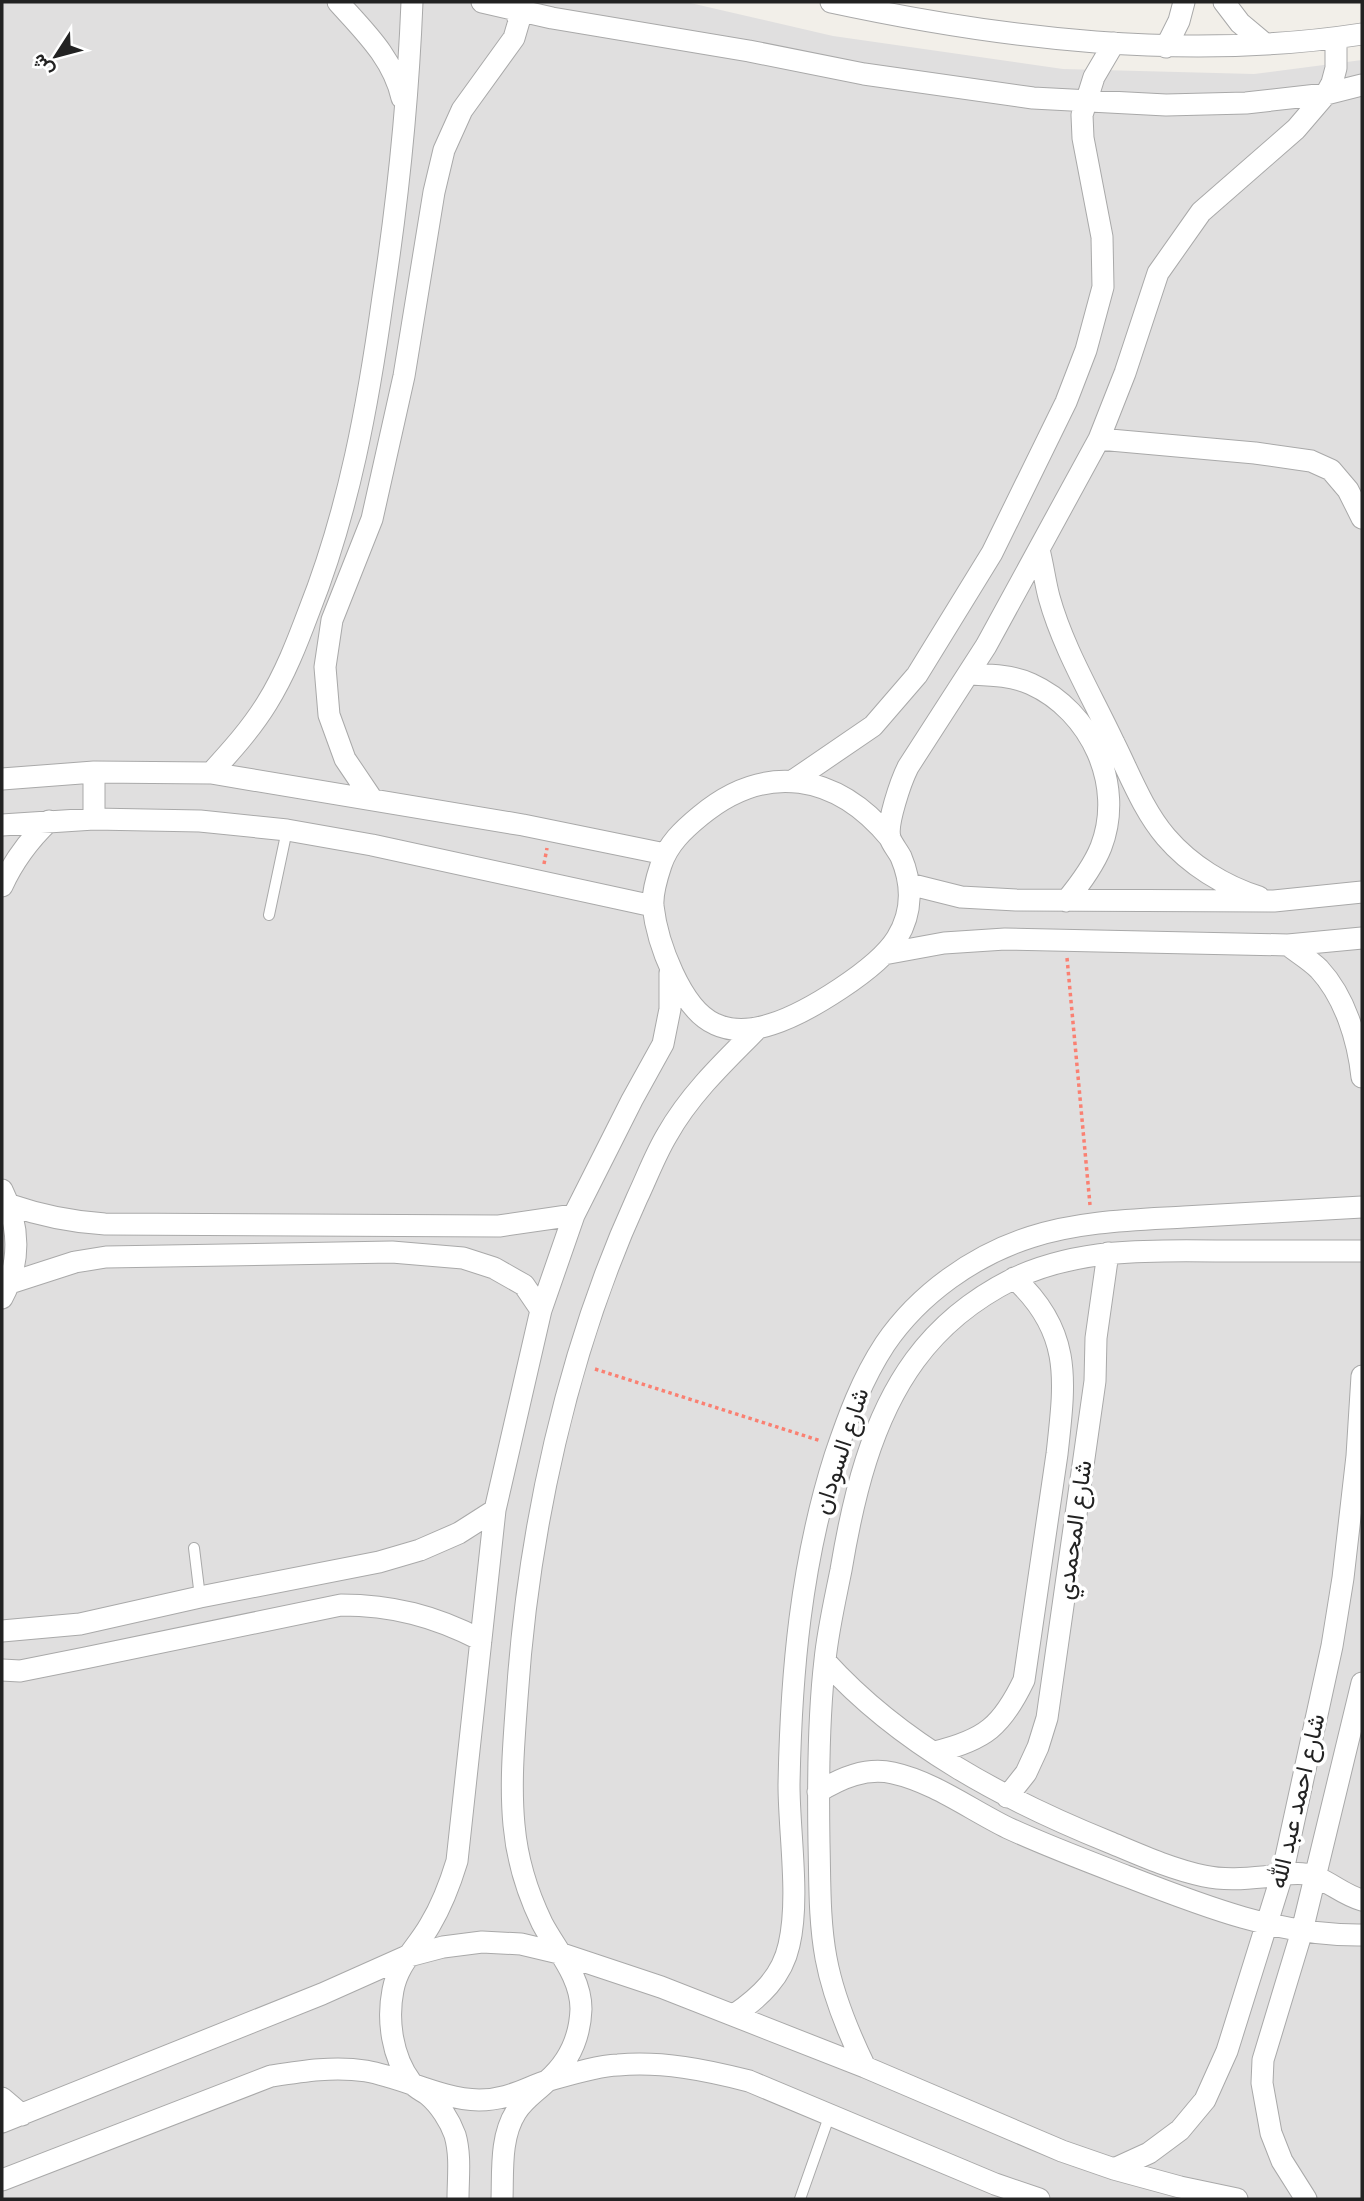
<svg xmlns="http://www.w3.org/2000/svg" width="1364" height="2201" viewBox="0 0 1364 2201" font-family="'Golos Text',Vazirmatn,sans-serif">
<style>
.residential{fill:#e0dfdf}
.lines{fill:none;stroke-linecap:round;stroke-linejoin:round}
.service-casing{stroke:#a9a9a9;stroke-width:12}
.minor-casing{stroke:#a9a9a9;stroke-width:23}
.path{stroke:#fa8072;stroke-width:3.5;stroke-dasharray:3.5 3.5;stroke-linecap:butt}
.service{stroke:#fff;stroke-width:10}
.minor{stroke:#fff;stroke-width:21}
.labels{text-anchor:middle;stroke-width:7;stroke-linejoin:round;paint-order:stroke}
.street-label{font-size:24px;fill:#222;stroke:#fff}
</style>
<rect width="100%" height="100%" fill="#f2efe9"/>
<!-- residential -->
<path class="residential" d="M2,2H686L833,36L1063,69L1254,74L1362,60V2199H2Z"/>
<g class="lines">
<defs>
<path id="service" d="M269,915L287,830
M194,1548L200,1597
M800,2199L830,2114"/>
<path id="minor" d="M338,2C364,31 393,58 402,98
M482,2L552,18L749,51L864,74L1033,98L1166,105L1246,103L1326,94L1362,85
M831,2C1003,39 1188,61 1362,34
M1224,2L1240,23L1265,44
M1166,47L1179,21L1184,2
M1099,439L1255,453L1311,461L1331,470L1348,490L1362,518
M1039,550C1043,565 1045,582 1049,597C1063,648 1092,696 1114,743C1130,775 1143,810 1166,837C1190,865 1224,886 1259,897
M968,674C989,675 1011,675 1031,684C1091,711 1125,785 1101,847C1093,867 1080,884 1066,901
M94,772V819
M211,773C231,751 251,729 267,703C285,674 297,643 309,611C349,510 368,405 383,297C398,199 408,101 412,2
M2,779L94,772L211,773L523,825L665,854
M794,780L873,726L917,675L992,553L1066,402L1086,350L1103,287L1102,237L1083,138L1082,115L1094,77L1114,43
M372,799L345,759L329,715L325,667L332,620L372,519L404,376L434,192L444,150L462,110L514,38L519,21L513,2
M2,825L94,819L200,821L287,830L372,845L653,906
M890,838C837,774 766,761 700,816C683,830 668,844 661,865C657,877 652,893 653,906C657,942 681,1009 715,1024C734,1033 754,1030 772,1024C807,1013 878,969 897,938C913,912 912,883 901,857C898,851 892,844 890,838C886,824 901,781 908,767L986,646L1099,439L1125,373L1158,273L1201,212L1296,129L1326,94L1332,83L1336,68V38
M909,884L961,897L1016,900L1274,901L1362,892
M2,886C14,860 28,841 49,821
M1288,945C1298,953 1310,960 1319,969C1345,997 1358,1040 1362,1077
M884,954L944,943L1005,939L1288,945L1362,938
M2,1190C20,1225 21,1263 2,1298
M10,1205C42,1216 71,1222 105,1224L499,1226L574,1215
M10,1283L75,1262L106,1257L392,1252L463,1258L494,1268L524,1285L541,1310
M2,1631L80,1624L200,1597L379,1562L420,1550L459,1533L495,1510
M825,1661C901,1745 1005,1800 1109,1842C1140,1855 1171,1869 1204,1876C1227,1881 1250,1878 1273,1876C1284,1875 1294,1872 1305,1874C1325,1877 1342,1895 1362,1900
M2,1670L20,1671L85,1658L341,1605C392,1605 435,1616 481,1640
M935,1752C985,1740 1002,1726 1024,1680L1057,1454C1065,1381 1073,1332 1014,1278
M818,1792C841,1778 866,1767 893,1773C934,1782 971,1810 1008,1828C1047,1846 1087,1861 1126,1876C1203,1906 1279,1936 1362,1935
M1007,1797L1026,1773L1038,1747L1047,1718L1095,1381L1096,1338L1108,1253
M734,2015C760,1997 782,1977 789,1945C800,1898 789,1833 789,1785C791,1673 801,1563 835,1456C848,1417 862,1379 885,1344C919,1294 974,1255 1031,1237C1081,1221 1133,1220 1184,1217C1243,1214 1303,1210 1362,1207
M865,2067C848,2032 833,1996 826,1958C819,1920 820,1882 819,1843C818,1784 818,1719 825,1660C828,1630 835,1600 841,1570C853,1498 871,1420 915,1360C940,1326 975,1298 1013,1279C1078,1248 1152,1250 1222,1251C1269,1251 1316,1251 1362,1251
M2,2098L22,2115
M2,2122L322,1994L405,1957L443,1947L482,1942L521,1944L559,1953L661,1987L865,2067L1062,2151L1114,2169L1180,2187L1237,2199
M1114,2169L1149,2153L1180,2130L1205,2100L1227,2051L1282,1875L1332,1646L1343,1578L1357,1456L1362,1376
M2,2180L271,2076C303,2071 334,2066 366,2071C405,2078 440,2099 479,2100C508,2100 525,2088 550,2080C571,2074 596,2066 618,2065C662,2061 706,2070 749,2081L995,2184L1039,2199
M458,2199C458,2178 461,2156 455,2135C450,2121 440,2105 428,2095C423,2091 415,2088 411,2082C392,2057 387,2020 393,1990C398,1963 417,1948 430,1925C442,1905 450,1884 457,1861L495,1510L541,1310L574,1215L632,1100L663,1044L670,1009V973
M502,2199C503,2171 500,2137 516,2112C524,2099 536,2092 547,2081C569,2062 580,2037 581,2009C581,1976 556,1950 542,1923C527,1892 517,1859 514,1825C510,1783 514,1740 517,1698C528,1531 567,1351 637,1198C647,1177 655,1155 667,1135C690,1094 725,1061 758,1028
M1306,2199L1282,2161L1271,2133L1262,2083L1263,2060L1302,1931L1362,1683"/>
</defs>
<!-- service casing -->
<use href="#service" class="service-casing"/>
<!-- minor casing -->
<use href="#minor" class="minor-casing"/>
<!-- path -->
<path class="path" d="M544,864L547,848
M1067,958L1090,1205
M595,1369L821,1441"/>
<!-- service -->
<use href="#service" class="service"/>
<!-- minor -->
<use href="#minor" class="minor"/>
</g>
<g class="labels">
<!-- street labels -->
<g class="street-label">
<text transform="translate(841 1451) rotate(-72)" y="8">شارع السودان</text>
<text transform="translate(1074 1530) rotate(-82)" y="8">شارع المحمدي</text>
<text transform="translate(1297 1801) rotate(-77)" y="8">شارع احمد عبد الله</text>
</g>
</g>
<!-- border -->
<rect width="1364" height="2201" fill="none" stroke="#222222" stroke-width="7"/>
<!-- north arrow -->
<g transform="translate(56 56) rotate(234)" stroke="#ffffff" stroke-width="5" paint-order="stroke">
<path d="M0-5L12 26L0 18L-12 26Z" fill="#222222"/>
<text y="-10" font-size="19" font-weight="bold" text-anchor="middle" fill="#222222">ش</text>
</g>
</svg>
